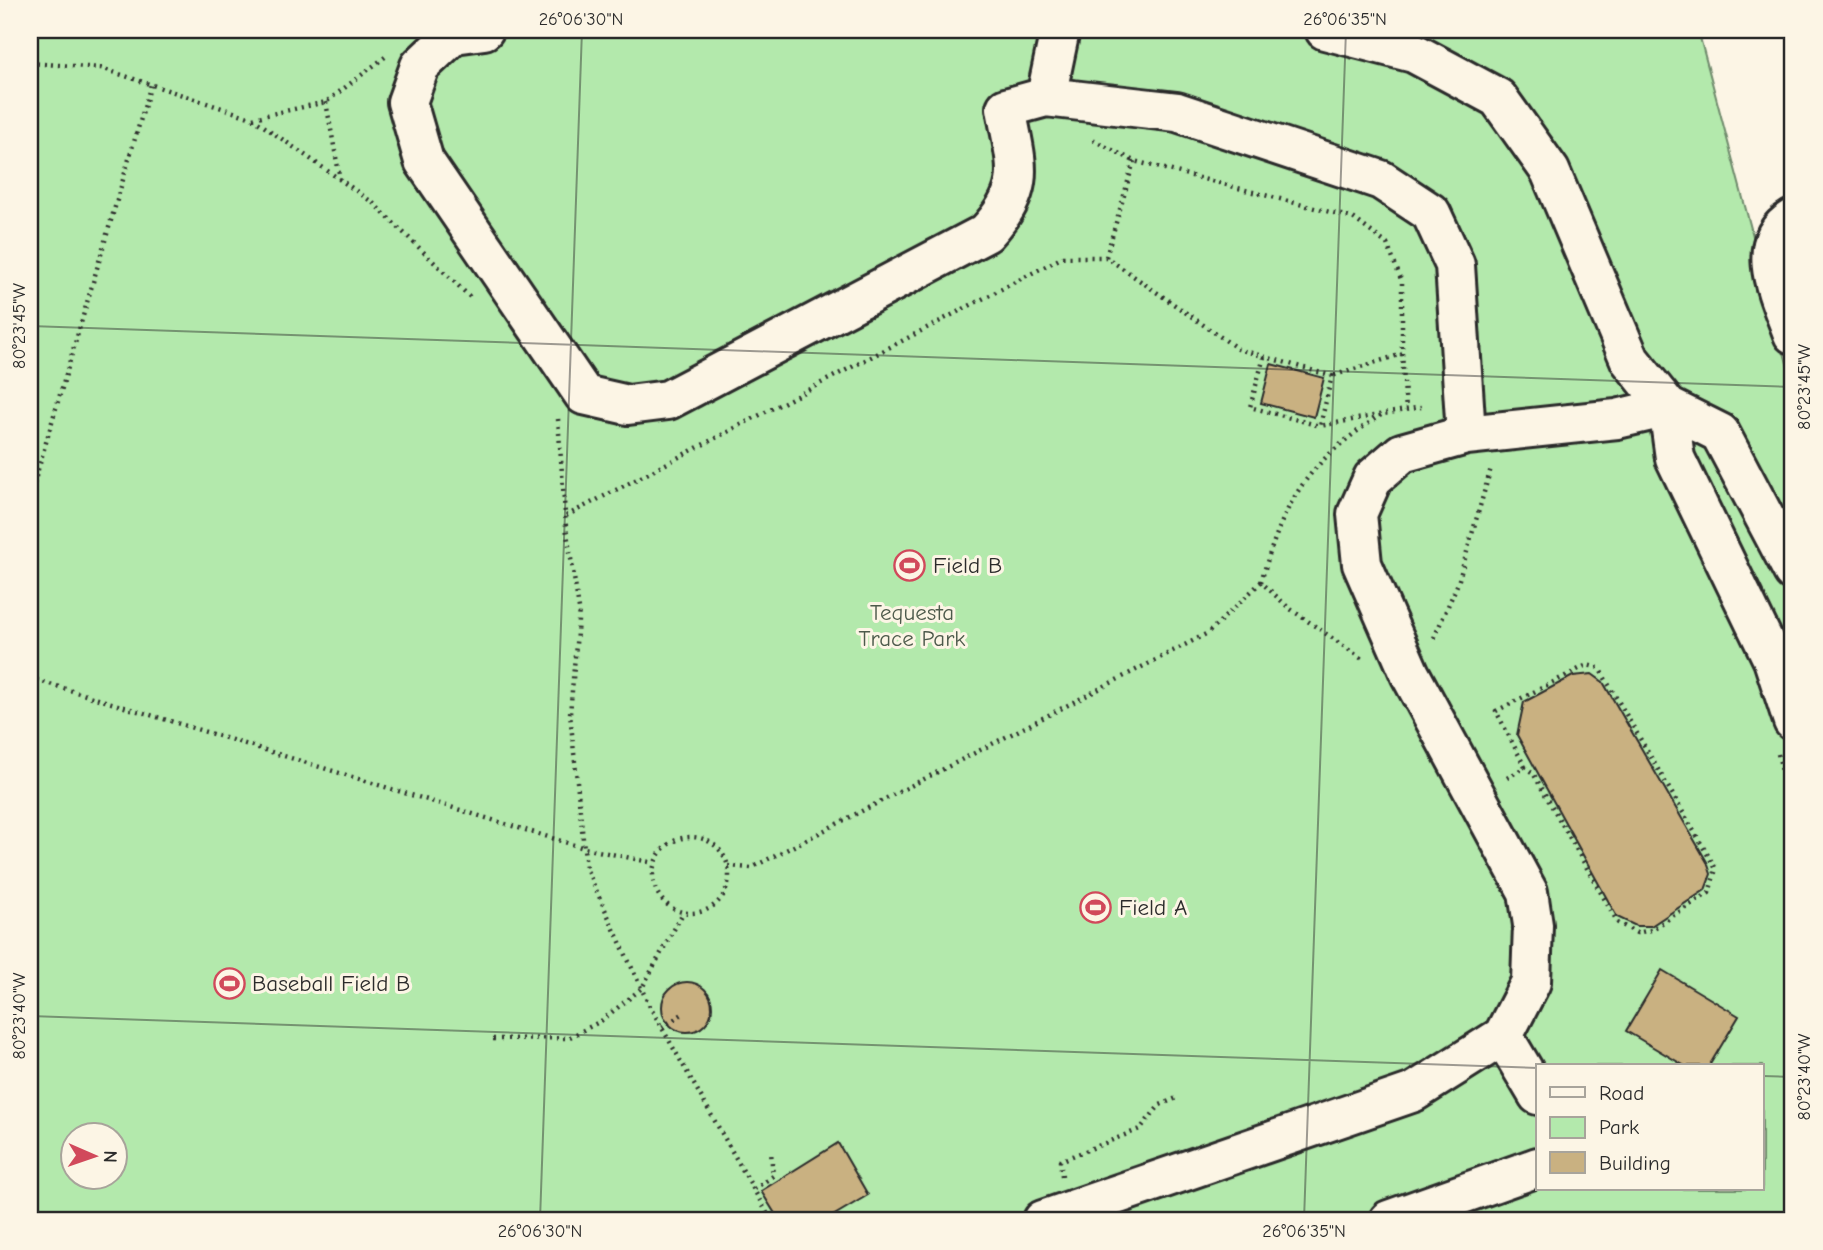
<svg xmlns="http://www.w3.org/2000/svg" width="1823" height="1250" viewBox="0 0 1823 1250" font-family="'Comic Neue',sans-serif">
<style>
.green{fill:#b3e9ac;stroke:#6f8a6c;stroke-width:2;fill-rule:evenodd}
.building{fill:#c9b181;stroke:#2b2b2b;stroke-width:2}
.lines{fill:none;stroke-linecap:round;stroke-linejoin:round}
.minor-casing{stroke:#2b2b2b;stroke-width:44}
.path{stroke:#2b2b2b;stroke-width:4.5;stroke-dasharray:2 5;stroke-linecap:butt}
.minor{stroke:#fcf5e5;stroke-width:38}
.ticks{fill:none;stroke:#2b2b2b;stroke-width:2;stroke-opacity:0.45}
.labels{text-anchor:middle;stroke-width:6;stroke-linejoin:round;paint-order:stroke}
.poi-label{font-size:23px;fill:#2b2b2b;stroke:#fcf5e5;text-anchor:start}
.park-label{font-size:23px;fill:#4d5a4b;stroke:#fcf5e5}
.neatline{fill:none;stroke:#2b2b2b;stroke-width:2.5}
.ticks-label{font-size:18px;text-anchor:middle;fill:#2b2b2b}
</style>
<rect width="100%" height="100%" fill="#fcf5e5"/>
<filter id="ink" filterUnits="userSpaceOnUse"><feTurbulence type="fractalNoise" baseFrequency=".0143" numOctaves="2"/><feDisplacementMap in="SourceGraphic" scale="14" xChannelSelector="R" yChannelSelector="G"/><feConvolveMatrix kernelMatrix="1 2 1 2 8 2 1 2 1" color-interpolation-filters="sRGB"/></filter>
<g filter="url(#ink)">
<!-- green -->
<path class="green" d="M30,30H1698L1793,386V1220H30ZM1538,1066H1762V1189H1538ZM74,1134H116V1176H74Z"/>
<!-- building -->
<path class="building" d="M1271,364L1324,378L1314,417L1261,403Z
M1592,674L1603,682L1707,862L1711,874L1705,890L1651,926H1636L1617,917L1517,735L1524,702L1573,676Z
M1662,970L1739,1016L1709,1066H1685L1626,1031Z
M662 1007a25 25 0 1 1 50 0a25 25 0 1 1-50 0Z
M838,1143L868,1195L826,1220H779L761,1191Z"/>
<g class="lines">
<defs>
<path id="minor" d="M484,30L454,34L420,66L407,102L424,161L584,395L628,405L668,400L986,233C1029,187 1016,164 1006,108L1046,97L1177,112L1381,180L1431,213L1455,265L1466,435
M1325,30L1414,53L1498,98L1550,171L1630,360L1668,407L1720,433L1793,571
M1046,97L1060,30
M1793,219C1751,244 1781,300 1793,334
M1668,407L1675,458L1773,660L1793,721
M1503,1036L1538,1095
M1043,1220L1414,1092L1503,1036L1531,982L1533,925L1528,892L1410,674L1362,564L1357,514L1373,478L1402,453L1466,435L1617,419L1668,407
M1389,1220L1538,1167"/>
</defs>
<!-- minor casing -->
<use href="#minor" class="minor-casing"/>
<!-- path -->
<path class="path" d="M30,63L101,68L252,118L372,202L472,299
M326,102L340,179
M253,118L326,102L385,57
M1093,140L1134,161L1353,218L1387,244L1402,282V354L1332,376
M1106,257L1134,161
M1402,354L1406,410
M1264,357L1250,407L1320,426
M558,419L566,527L579,609L570,714L586,868L649,1005L771,1220
M30,497L151,84
M566,516L1063,257H1106L1238,349L1332,376L1320,426L1421,407
M1261,582C1285,498 1307,463 1381,415
M1434,638L1458,583L1491,468
M30,678L584,848L654,863
M1778,754L1793,818
M1507,778L1525,767L1496,711L1587,665L1599,668L1716,869L1709,893L1651,930L1637,933L1618,923L1533,773L1525,767
M653 875a38 38 0 1 1 76 0a38 38 0 1 1-76 0Z
M728,866L751,868L1208,633L1261,582L1289,608L1365,661
M662,1027L684,1013
M493,1039L568,1038L601,1021L642,988L683,913
M1062,1176L1060,1161L1140,1129L1160,1105L1179,1097
M754,1189L773,1176L771,1152
M1790,1220L1793,1218"/>
<!-- minor -->
<use href="#minor" class="minor"/>
</g>
</g>
<!-- ticks -->
<path class="ticks" d="M30,326L1793,387M30,1016L1538,1068M1762,1076L1793,1077M540,1220L582,30M1304,1220L1346,30"/>
<!-- icons -->
<defs>
<symbol id="stadium-ring" viewBox="-11 -11 22 22"><circle r="9.5" fill="#fcf5e5" stroke="#d1495b" stroke-width="1.5"/><path d="M0-5a6.5 5 0 1 0 0 10a6.5 5 0 1 0 0-10ZM-3.5-1.8h7v3.6h-7Z" fill="#d1495b"/></symbol>
</defs>
<g fill-rule="evenodd">
<use href="#stadium-ring" x="892" y="548" width="35" height="35"/>
<use href="#stadium-ring" x="1078" y="890" width="35" height="35"/>
<use href="#stadium-ring" x="212" y="966" width="35" height="35"/>
</g>
<g class="labels">
<!-- poi labels -->
<g class="poi-label">
<text x="933" y="573">Field B</text>
<text x="1119" y="915">Field A</text>
<text x="252" y="991">Baseball Field B</text>
</g>
<!-- park labels -->
<g class="park-label">
<text x="912" y="620">Tequesta<tspan x="912" dy="26">Trace Park</tspan></text>
</g>
</g>
<!-- margin -->
<rect width="1823" height="1250" fill="none" stroke="#fcf5e5" stroke-width="77"/>
<!-- legend -->
<rect x="1536" y="1064" width="228" height="126" fill="#fcf5e5" stroke="#a8a49b" stroke-width="2"/>
<rect x="1550" y="1087" width="35" height="10" fill="#fcf5e5" stroke="#a8a49b" stroke-width="2"/>
<text x="1599" y="1100" font-size="21" fill="#2b2b2b">Road</text>
<rect x="1550" y="1117" width="35" height="21" fill="#b3e9ac" stroke="#a8a49b" stroke-width="2"/>
<text x="1599" y="1134" font-size="21" fill="#2b2b2b">Park</text>
<rect x="1550" y="1152" width="35" height="21" fill="#c9b181" stroke="#a8a49b" stroke-width="2"/>
<text x="1599" y="1170" font-size="21" fill="#2b2b2b">Building</text>
<!-- north arrow -->
<g transform="translate(94 1156) rotate(92)"><circle r="33" fill="#fcf5e5" stroke="#a8a49b" stroke-width="2"/>
<path d="M0-5L12 26L0 18L-12 26Z" fill="#d1495b"/>
<text y="-10" font-size="19" font-weight="bold" text-anchor="middle" fill="#2b2b2b">N</text>
</g>
<rect x="38" y="38" width="1746" height="1174" class="neatline"/>
<g class="ticks-label">
<text x="581" y="25">26°06'30"N</text>
<text x="1345" y="25">26°06'35"N</text>
<text transform="translate(19 326) rotate(-90)" y="6">80°23'45"W</text>
<text transform="translate(1804 387) rotate(-90)" y="6">80°23'45"W</text>
<text transform="translate(19 1016) rotate(-90)" y="6">80°23'40"W</text>
<text transform="translate(1804 1077) rotate(-90)" y="6">80°23'40"W</text>
<text x="540" y="1237">26°06'30"N</text>
<text x="1304" y="1237">26°06'35"N</text>
</g>
</svg>
